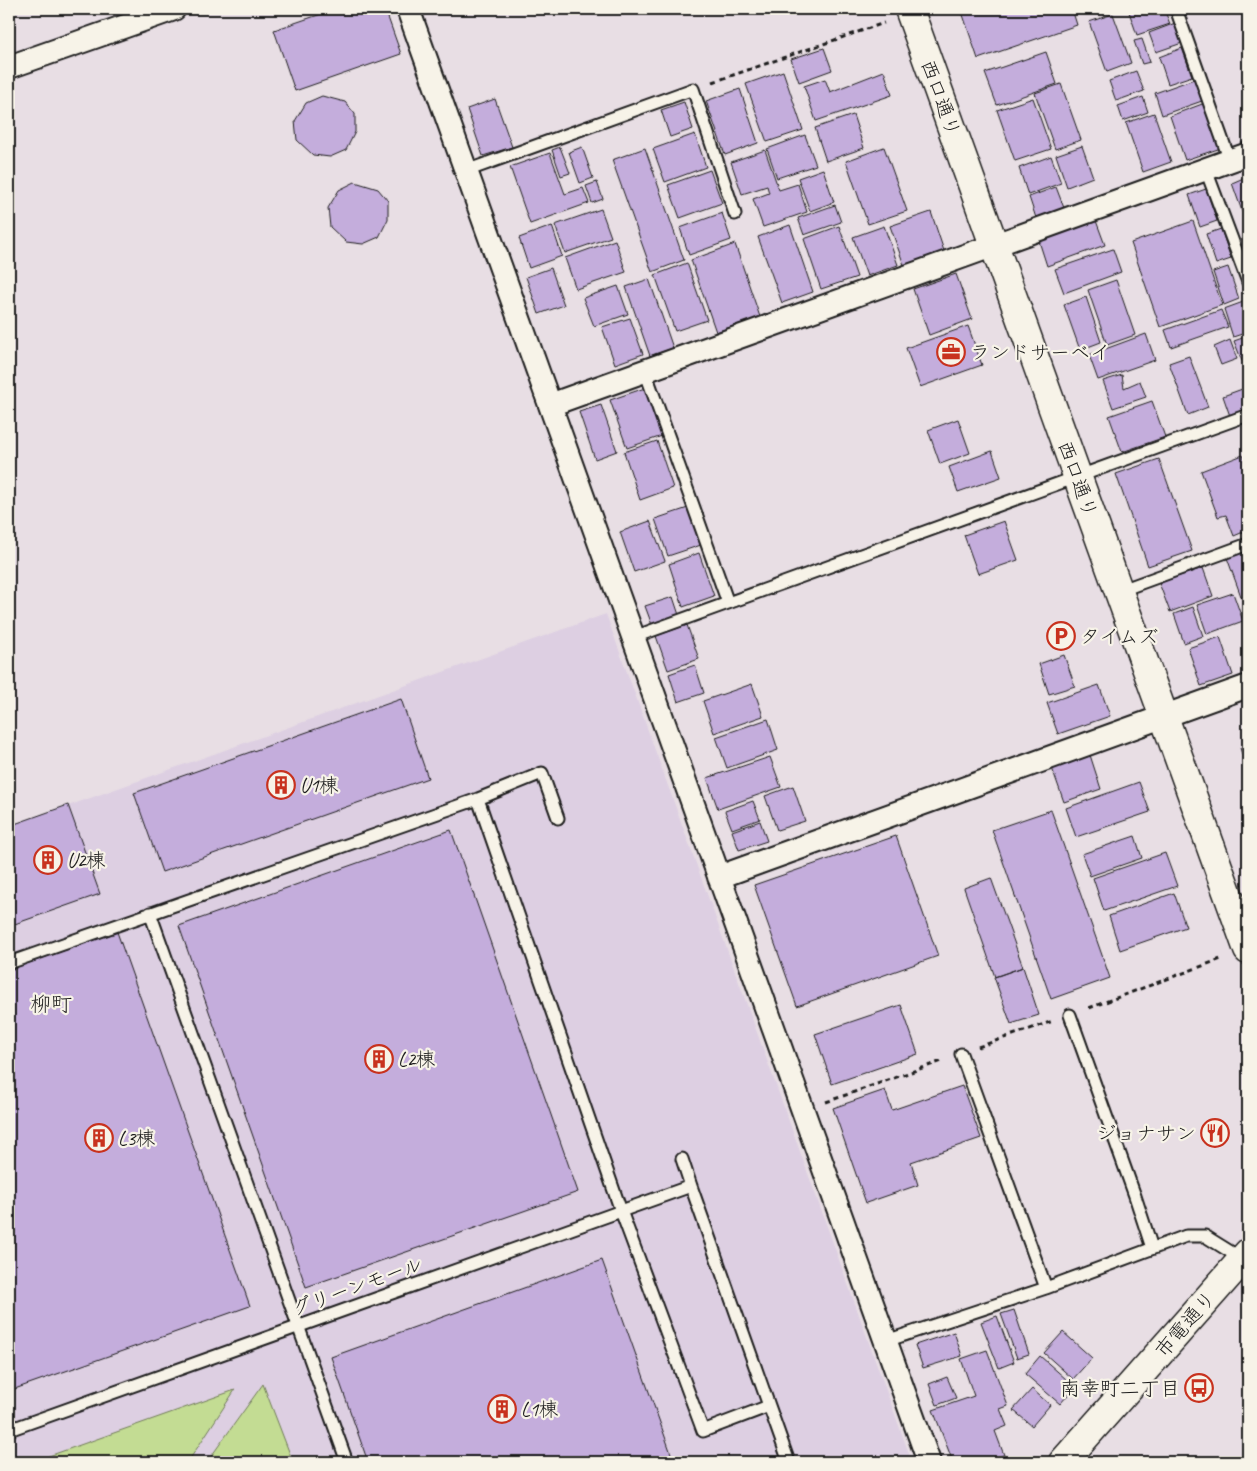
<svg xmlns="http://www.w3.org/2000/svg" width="1257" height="1471" viewBox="0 0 1257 1471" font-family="Caveat,'Klee One',sans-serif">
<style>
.built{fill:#ddcfe2}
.green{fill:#c3dc93;stroke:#707c58}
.building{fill:#c4addc;stroke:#1c1c1c}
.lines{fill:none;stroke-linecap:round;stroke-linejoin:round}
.lane-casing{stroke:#1c1c1c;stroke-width:15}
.street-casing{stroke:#1c1c1c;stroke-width:26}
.secondary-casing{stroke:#1c1c1c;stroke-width:31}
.path{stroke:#1c1c1c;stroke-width:3;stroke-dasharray:5 4;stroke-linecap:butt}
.lane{stroke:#f7f3e8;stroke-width:11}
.street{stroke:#f7f3e8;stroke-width:22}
.secondary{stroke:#f7f3e8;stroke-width:28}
.labels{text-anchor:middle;stroke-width:4.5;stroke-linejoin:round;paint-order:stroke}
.street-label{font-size:20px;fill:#1c1c1c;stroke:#f7f3e8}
.poi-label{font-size:20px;fill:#1c1c1c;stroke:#f7f3e8;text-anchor:start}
.neighbourhood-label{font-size:21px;fill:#1c1c1c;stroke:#f7f3e8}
</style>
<rect width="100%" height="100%" fill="#e8dee4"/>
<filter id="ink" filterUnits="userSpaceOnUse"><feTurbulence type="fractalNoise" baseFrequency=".02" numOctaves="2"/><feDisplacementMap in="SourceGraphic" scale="10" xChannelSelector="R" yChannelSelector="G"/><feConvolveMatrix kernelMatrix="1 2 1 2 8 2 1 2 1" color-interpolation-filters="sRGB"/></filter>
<g filter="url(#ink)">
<!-- built -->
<path class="built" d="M606,614L912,1462H9V827Z"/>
<!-- green -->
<path class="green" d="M263,1384L293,1462H207Z
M235,1390L188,1462H32Z"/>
<!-- building -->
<path class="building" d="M336,9H385L401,54L295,91L274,30Z
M961,9H1072L1077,25L978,59Z
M1128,9H1164L1170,24L1137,35Z
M1113,14L1131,63L1107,72L1089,22Z
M1178,22L1185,42L1156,52L1149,33Z
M1142,39L1150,62L1142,64L1134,41Z
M824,48L832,70L799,82L791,59Z
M1182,48L1192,76L1168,84L1159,57Z
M1046,52L1057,84L997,105L985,73Z
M783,71L803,130L767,142L746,84Z
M884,71L892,95L816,121L804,86L825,79L830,92Z
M1136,71L1144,91L1116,101L1109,81Z
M1194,79L1202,101L1162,115L1155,93Z
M1061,84L1081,140L1055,149L1035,93Z
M740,89L758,143L725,155L706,101Z
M322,96L345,102L355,114V132L346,150L330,157L313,155L297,140L295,121L306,103Z
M1143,97L1148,112L1123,121L1118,106Z
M1033,98L1051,149L1015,161L997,110Z
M495,99L512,147L483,156L467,109Z
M684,102L693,129L670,137L661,110Z
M1205,103L1221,148L1185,160L1170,116Z
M1154,113L1171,162L1143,172L1126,123Z
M853,115L864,148L826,161L815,128Z
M695,134L706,167L665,182L653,149Z
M805,135L816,165L777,178L767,149Z
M1082,146L1093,177L1067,187L1056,155Z
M560,147L570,173L561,176L552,150Z
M582,147L593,178L580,183L569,152Z
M884,147L907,211L868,224L846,161Z
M645,148L684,260L652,272L612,160Z
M765,150L779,190L798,184L807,212L763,227L753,199L769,193L767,186L742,194L731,162Z
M550,153L565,194L583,188L589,203L530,224L510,167Z
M1051,156L1061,183L1028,195L1019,168Z
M823,169L834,202L810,211L798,178Z
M710,170L722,203L680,218L668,185Z
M1248,176V228L1232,183Z
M355,182L378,189L388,201V219L379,237L363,244L346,242L330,227L328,208L339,190Z
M597,182L603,199L592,203L586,186Z
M1056,187L1064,208L1036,218L1029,197Z
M1206,189L1217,221L1200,227L1189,195Z
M835,205L841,222L804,235L798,218Z
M601,209L611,237L565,253L555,225Z
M931,212L944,251L904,265L890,226Z
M722,213L731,240L689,255L680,228Z
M1095,218L1105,245L1047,266L1038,238Z
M1193,221L1222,305L1160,327L1131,243Z
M790,225L813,292L782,303L758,237Z
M552,226L562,256L529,268L519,238Z
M839,226L857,277L821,289L804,239Z
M884,226L898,265L867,276L853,237Z
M1221,229L1231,259L1216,264L1206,234Z
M615,240L626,272L576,289L565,258Z
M735,244L760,317L716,332L691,260Z
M1113,249L1121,272L1064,293L1055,269Z
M687,263L707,320L675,331L655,275Z
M1228,267L1239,299L1224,305L1213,272Z
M551,268L564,305L539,314L526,277Z
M956,274L972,319L929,335L913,289Z
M649,279L673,348L650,356L626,287Z
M1116,280L1135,335L1107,345L1088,290Z
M618,286L628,314L594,326L583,298Z
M1086,297L1101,342L1080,350L1064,305Z
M1246,301L1248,308V332L1233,337L1224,309Z
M1221,310L1228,327L1171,347L1165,330Z
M630,318L643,354L615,364L602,327Z
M968,326L982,365L920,387L906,348Z
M1146,334L1155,360L1098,380L1089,355Z
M1248,336V359L1242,361L1234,341Z
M1230,340L1237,359L1221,365L1214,347Z
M1189,356L1208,407L1188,415L1169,363Z
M1122,375L1124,388L1140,381L1146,397L1113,408L1103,381Z
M645,388L662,436L627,448L610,400Z
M1245,388L1248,396V409L1230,416L1223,396Z
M1152,401L1165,437L1122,452L1109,416Z
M601,405L617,451L595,459L579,412Z
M958,419L970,453L940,464L928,430Z
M657,441L673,488L640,500L624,452Z
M992,451L1001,477L958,492L949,467Z
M1243,455L1248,470V530L1234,536L1226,515L1218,517L1201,471Z
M1159,459L1192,551L1148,566L1116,474Z
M688,508L701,545L668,556L655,519Z
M650,521L665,561L634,572L620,532Z
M1004,521L1018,560L978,574L964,535Z
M1245,549L1248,559V597L1242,599L1226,555Z
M699,553L714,596L683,607L669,564Z
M1203,568L1213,596L1170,612L1159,583Z
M1233,593L1243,621L1207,634L1197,605Z
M673,597L679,615L652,625L645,606Z
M1193,607L1203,636L1184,643L1174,614Z
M687,625L699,659L668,670L656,636Z
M1220,637L1233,675L1201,686L1188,648Z
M1064,655L1075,686L1049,694L1039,664Z
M695,665L704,693L678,702L669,674Z
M752,684L763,716L714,733L703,701Z
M1099,685L1110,716L1058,734L1047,703Z
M401,699L428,778L162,872L134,793Z
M768,719L778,750L727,768L716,737Z
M1248,745V772L1240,748Z
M1090,755L1101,789L1064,802L1052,768Z
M770,757L781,787L718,809L707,778Z
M1139,782L1150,812L1076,837L1066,808Z
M793,786L805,821L777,830L765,796Z
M753,801L760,819L732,829L725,811Z
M68,805L100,894L9,926V826Z
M1051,810L1110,978L1051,999L992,830Z
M760,821L767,841L739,850L732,831Z
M451,830L578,1192L306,1287L179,926Z
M896,836L938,956L797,1006L754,885Z
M1135,836L1142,858L1090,876L1082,854Z
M1165,853L1177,886L1104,911L1093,878Z
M991,878L1023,967L995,977L964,888Z
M1174,893L1186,927L1120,950L1109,916Z
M117,932L250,1306L9,1391V970Z
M1023,967L1039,1015L1011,1024L994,977Z
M901,1005L918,1054L832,1084L815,1034Z
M962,1086L981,1138L911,1162L918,1185L866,1203L833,1108L885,1090L892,1110Z
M602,1260L674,1462H368L331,1357Z
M1014,1310L1029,1354L1017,1358L1001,1314Z
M997,1316L1014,1362L999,1368L981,1322Z
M954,1332L962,1356L923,1368L915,1345Z
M1063,1332L1092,1358L1073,1379L1044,1353Z
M987,1350L1008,1406L1000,1409L1007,1426L995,1431L1004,1455L999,1457L1001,1462H953L933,1410L974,1396L961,1359Z
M1040,1356L1075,1387L1060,1404L1025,1374Z
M947,1377L956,1398L937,1405L929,1384Z
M1032,1389L1050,1405L1032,1426L1013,1410Z"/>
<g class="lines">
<defs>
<path id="lane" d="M1176,9L1230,161
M1206,170L1248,282
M466,171L693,89L735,214
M645,371L728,603
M1119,591L1248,544
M634,637L1248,415
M478,799L621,1211L703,1431L769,1406
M150,913L347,1462
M9,963L478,799L542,773L558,818
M1070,1015L1135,1196L1152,1248
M961,1054L1046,1288
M691,1186L789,1462
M886,1341L1046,1288L1186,1236H1205L1242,1259
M9,1430L691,1186L682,1159"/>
<path id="street" d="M408,9L929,1462
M9,67L174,9
M550,405L1248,154
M719,877L1248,686"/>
<path id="secondary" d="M909,9L1248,950
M1063,1462L1248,1253"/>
</defs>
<!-- lane casing -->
<use href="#lane" class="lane-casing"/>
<!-- street casing -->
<use href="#street" class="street-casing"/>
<!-- secondary casing -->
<use href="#secondary" class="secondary-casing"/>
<!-- path -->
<path class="path" d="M713,82L884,23
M1089,1008L1221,959
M978,1047L1053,1021
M826,1102L942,1061"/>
<!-- lane -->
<use href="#lane" class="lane"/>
<!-- street -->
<use href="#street" class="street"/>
<!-- secondary -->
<use href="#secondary" class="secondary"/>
</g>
</g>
<!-- icons -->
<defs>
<symbol id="office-ring" viewBox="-11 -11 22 22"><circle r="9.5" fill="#f7f3e8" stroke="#c8321e" stroke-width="1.5"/><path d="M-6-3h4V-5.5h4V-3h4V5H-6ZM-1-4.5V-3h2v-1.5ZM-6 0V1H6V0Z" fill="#c8321e"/></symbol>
<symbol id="parking-ring" viewBox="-11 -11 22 22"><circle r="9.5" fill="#f7f3e8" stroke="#c8321e" stroke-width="1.5"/><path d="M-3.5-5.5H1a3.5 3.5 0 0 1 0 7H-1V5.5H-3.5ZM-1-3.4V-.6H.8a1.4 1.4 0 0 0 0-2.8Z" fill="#c8321e"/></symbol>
<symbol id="building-ring" viewBox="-11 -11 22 22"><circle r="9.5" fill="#f7f3e8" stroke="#c8321e" stroke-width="1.5"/><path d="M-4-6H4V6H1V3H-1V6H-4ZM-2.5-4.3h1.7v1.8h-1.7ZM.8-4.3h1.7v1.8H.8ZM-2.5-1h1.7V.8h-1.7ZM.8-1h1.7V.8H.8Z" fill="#c8321e"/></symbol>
<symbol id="restaurant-ring" viewBox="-11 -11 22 22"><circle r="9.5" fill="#f7f3e8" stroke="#c8321e" stroke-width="1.5"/><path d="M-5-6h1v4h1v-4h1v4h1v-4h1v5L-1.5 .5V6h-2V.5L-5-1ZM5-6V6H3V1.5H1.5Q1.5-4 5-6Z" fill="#c8321e"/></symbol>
<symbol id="bus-ring" viewBox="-11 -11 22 22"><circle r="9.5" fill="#f7f3e8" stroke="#c8321e" stroke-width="1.5"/><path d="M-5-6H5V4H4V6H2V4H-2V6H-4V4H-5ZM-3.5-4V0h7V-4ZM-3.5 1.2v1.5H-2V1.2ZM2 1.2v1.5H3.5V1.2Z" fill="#c8321e"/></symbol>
</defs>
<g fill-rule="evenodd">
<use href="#office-ring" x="935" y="336" width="32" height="32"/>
<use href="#parking-ring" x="1045" y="620" width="32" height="32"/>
<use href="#building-ring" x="265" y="769" width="32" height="32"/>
<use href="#building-ring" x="32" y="844" width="32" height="32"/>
<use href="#building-ring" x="363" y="1043" width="32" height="32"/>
<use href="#restaurant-ring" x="1199" y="1117" width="32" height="32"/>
<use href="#building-ring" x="83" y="1122" width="32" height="32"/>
<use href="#bus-ring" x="1183" y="1372" width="32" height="32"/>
<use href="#building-ring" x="486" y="1393" width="32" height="32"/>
</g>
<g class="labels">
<!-- street labels -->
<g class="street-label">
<text transform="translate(941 98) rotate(70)" y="7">西口通り</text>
<text transform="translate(1078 479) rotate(70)" y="7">西口通り</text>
<text transform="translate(357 1286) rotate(-20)" y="7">グリーンモール</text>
<text transform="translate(1185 1324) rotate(-49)" y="7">市電通り</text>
</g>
<!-- poi labels -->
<g class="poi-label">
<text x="970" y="359">ランドサーベイ</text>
<text x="1080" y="643">タイムズ</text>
<text x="300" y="792">U1棟</text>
<text x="67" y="867">U2棟</text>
<text x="398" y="1066">L2棟</text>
<text x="1196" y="1140" text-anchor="end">ジョナサン</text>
<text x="118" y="1145">L3棟</text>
<text x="1180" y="1395" text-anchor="end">南幸町二丁目</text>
<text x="521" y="1416">L1棟</text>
</g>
<!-- neighbourhood labels -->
<g class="neighbourhood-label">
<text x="51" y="1011">柳町</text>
</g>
</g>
<!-- margin -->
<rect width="1257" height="1471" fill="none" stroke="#f7f3e8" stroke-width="30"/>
<rect x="15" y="15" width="1227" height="1441" fill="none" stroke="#1c1c1c" stroke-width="2" filter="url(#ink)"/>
</svg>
